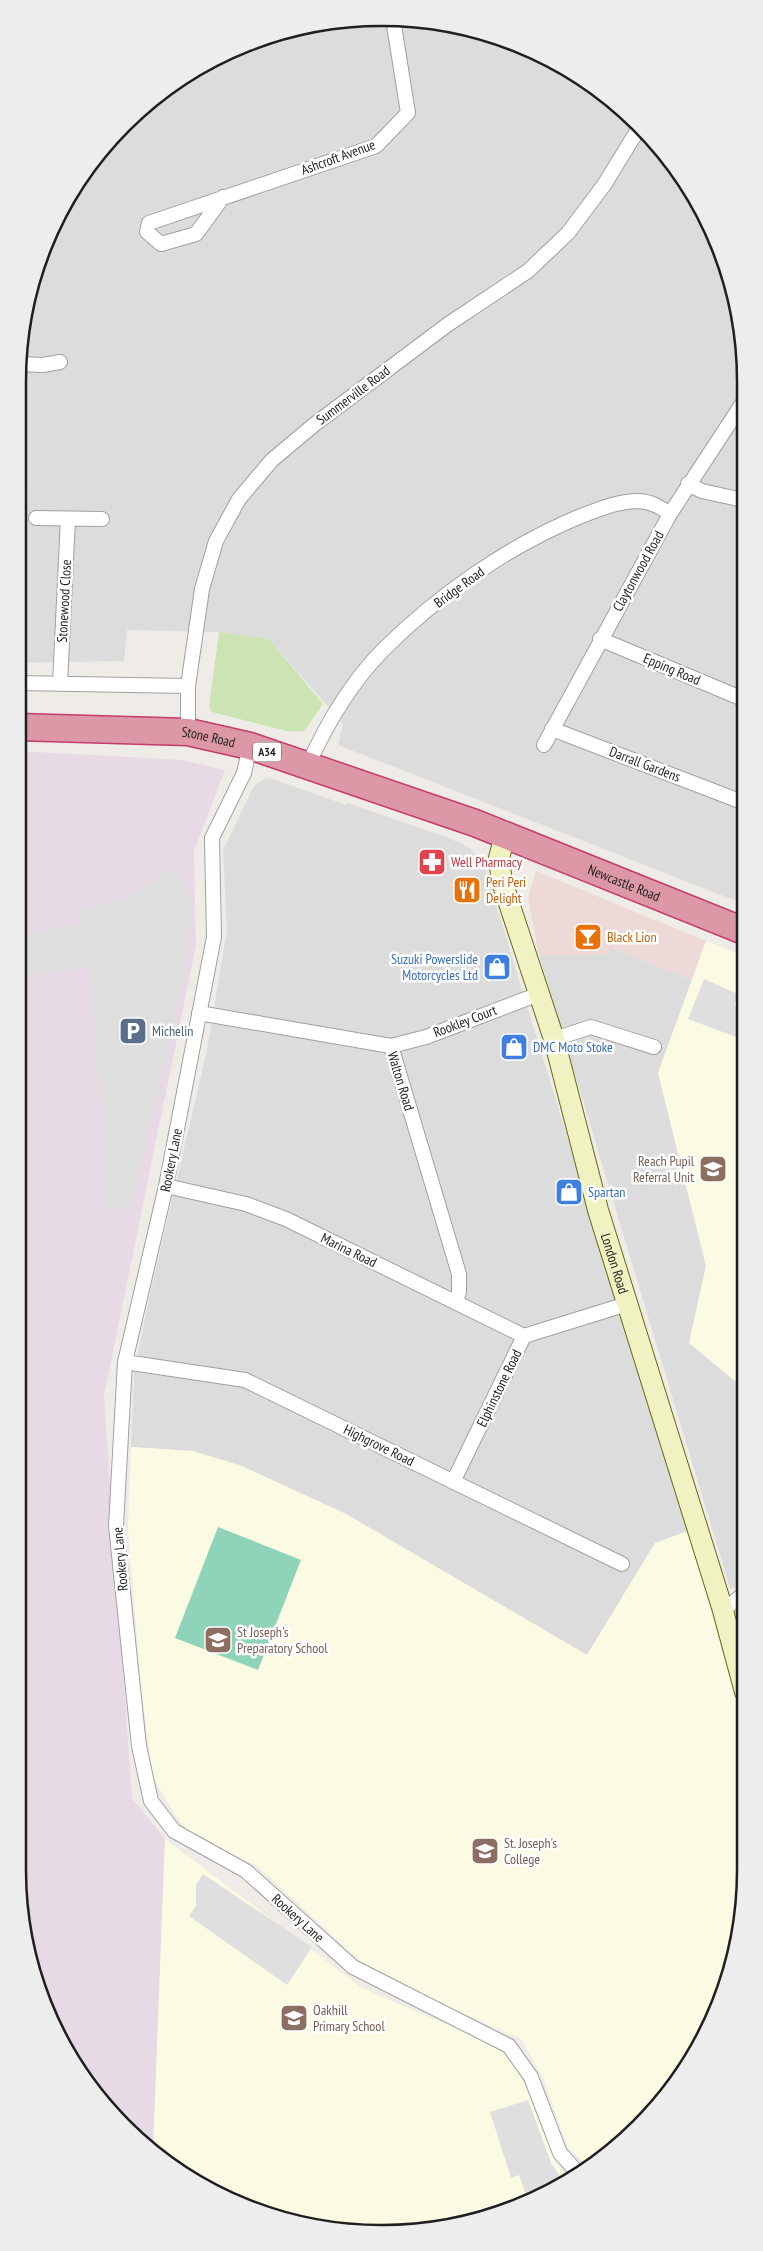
<svg xmlns="http://www.w3.org/2000/svg" width="763" height="2251" viewBox="0 0 763 2251" font-family="'PT Sans Narrow',sans-serif">
<style>
.residential{fill:#dddcdc}
.commercial{fill:#edd9d8}
.industrial{fill:#e7dae5}
.education{fill:#fbfbe3}
.grass{fill:#cce3b3}
.pitch{fill:#8fd4b8}
.parking{fill:#dfdfdf}
.lines{fill:none;stroke-linecap:round;stroke-linejoin:round}
.street-casing{stroke:#a0a0a0;stroke-width:16}
.secondary-casing{stroke:#636a12;stroke-width:22}
.highway-casing{stroke:#c63b6e;stroke-width:29}
.street{stroke:#fff;stroke-width:14}
.secondary{stroke:#f1f2c2;stroke-width:20}
.highway{stroke:#dc98a6;stroke-width:26}
.labels{text-anchor:middle;stroke-width:5;stroke-linejoin:round;paint-order:stroke}
.shield{fill:#fff;stroke:#626262;stroke-width:1}
.shield-label{font-size:12px;font-weight:bold;fill:#1f1f1f}
.street-label{font-size:14px;fill:#1f1f1f;stroke:#fff}
.health-label{font-size:14px;fill:#be3a42;stroke:#fff;text-anchor:start}
.food-label{font-size:14px;fill:#c56008;stroke:#fff;text-anchor:start}
.shop-label{font-size:14px;fill:#366cbe;stroke:#fff;text-anchor:start}
.service-label{font-size:14px;fill:#4e5e75;stroke:#fff;text-anchor:start}
.education-label{font-size:14px;fill:#785e54;stroke:#fff;text-anchor:start}
.rim{fill:none;stroke:#1f1f1f;stroke-width:2.5}
</style>
<rect width="100%" height="100%" fill="#efece7"/>
<!-- residential -->
<path class="residential" d="M405,18L475,30L564,66L655,141L708,221L742,334L744,904L338,745L343,724L269,639L219,632L127,630L124,661L18,663L20,622H18V382L30,288L55,221L93,160L141,108L199,66L264,37L334,21Z
M270,778L346,805L348,803L449,838L468,847L480,858L487,875L688,1531L655,1543L587,1655L346,1514L239,1465L192,1451L131,1447L134,1373L150,1294L207,1050L227,930L223,850L254,786L262,780Z
M611,947L692,980L658,1073L706,1266L689,1343L745,1389V1580L738,1588H730L539,955H607Z"/>
<!-- commercial -->
<path class="commercial" d="M536,871L706,941L692,980L612,947L607,955H539L528,898Z"/>
<!-- industrial -->
<path class="industrial" d="M18,751L182,760L225,770L194,851L196,945L104,1396L132,1798L165,1839L153,2151L108,2110L45,2009L24,1940L18,1870Z"/>
<!-- education -->
<path class="education" d="M706,941L744,956L745,1389L689,1343L706,1266L658,1073Z
M131,1447L192,1451L239,1465L346,1514L587,1655L655,1543L688,1531L740,1714L745,1743V1869L733,1963L684,2072L639,2127L589,2168L567,2146L543,2077L521,2039L417,1993L362,1962L256,1865L194,1837L176,1817L153,1777L141,1686L128,1528Z
M165,1839L362,1988L499,2047L520,2074L555,2162L569,2179L475,2221L406,2233L334,2230L220,2196L160,2158L153,2151Z"/>
<!-- grass -->
<path class="grass" d="M219,632L269,639L323,704L304,731H286L212,712L209,707Z"/>
<!-- pitch -->
<path class="pitch" d="M218,1527L301,1560L258,1670L175,1638Z"/>
<!-- parking -->
<path class="parking" d="M174,868L191,900L186,962L175,1015L131,1209L104,1207L102,1116L89,967L18,977V946L27,945L26,935L79,923L77,911L124,899Z
M704,979L738,994L734,1005L744,1009V1040L688,1019Z
M203,1874L312,1947L287,1985L189,1916L196,1906V1885Z
M528,2100L552,2165L564,2181L527,2198L519,2175L511,2178L490,2112Z"/>
<g class="lines">
<defs>
<path id="street" d="M223,197L196,234L161,244L147,232L149,223L376,146L408,113L393,19
M20,364L43,365L60,362
M688,484L702,491L743,500
M36,518L102,519
M600,639L743,699
M18,683L188,686
M60,683L68,519
M552,729L737,800
M188,732V686L202,589L216,541L239,499L272,460L315,424L447,325L528,271L568,233L604,185L639,128
M544,745L670,514L742,404
M250,746L244,773L212,838L214,937L166,1186L125,1362L116,1526L139,1746L151,1801L174,1831L246,1871L353,1967L509,2046L531,2077L560,2153L579,2174
M308,765C327,723 349,685 382,651C438,595 508,546 581,516C600,509 618,501 639,501C652,502 660,507 670,514
M199,1013L391,1046L459,1274V1292L456,1302
M554,1039L591,1027L654,1047
M391,1046L426,1037L539,994
M166,1186L246,1204L286,1219L524,1336
M125,1362L245,1380L622,1564
M453,1482L524,1336L627,1304
M722,1607L731,1604L745,1593"/>
<g id="secondary">
<path id="s1" d="M505,835L499,858L502,882L554,1039L598,1210L722,1607L745,1692"/>
</g>
<g id="highway">
<path id="s2" d="M18,727L188,732L250,746L475,823L744,931"/>
</g>
</defs>
<!-- street casing -->
<use href="#street" class="street-casing"/>
<!-- secondary casing -->
<use href="#secondary" class="secondary-casing"/>
<!-- highway casing -->
<use href="#highway" class="highway-casing"/>
<!-- street -->
<use href="#street" class="street"/>
<!-- secondary -->
<use href="#secondary" class="secondary"/>
<!-- highway -->
<use href="#highway" class="highway"/>
</g>
<!-- icons -->
<defs>
<symbol id="pharmacy-square" viewBox="-11 -11 22 22"><rect x="-9" y="-9" width="18" height="18" rx="4" fill="#e0444e" stroke="#fff"/><path d="M-2-6h4v4h4v4h-4v4h-4v-4h-4v-4h4Z" fill="#fff"/></symbol>
<symbol id="restaurant-square" viewBox="-11 -11 22 22"><rect x="-9" y="-9" width="18" height="18" rx="4" fill="#e8710a" stroke="#fff"/><path d="M-5-6h1v4h1v-4h1v4h1v-4h1v5L-1.5 .5V6h-2V.5L-5-1ZM5-6V6H3V1.5H1.5Q1.5-4 5-6Z" fill="#fff"/></symbol>
<symbol id="bar-square" viewBox="-11 -11 22 22"><rect x="-9" y="-9" width="18" height="18" rx="4" fill="#e8710a" stroke="#fff"/><path d="M-6-5H6L.8 .8V4.5H3.5V6h-7V4.5H-.8V.8Z" fill="#fff"/></symbol>
<symbol id="shop-square" viewBox="-11 -11 22 22"><rect x="-9" y="-9" width="18" height="18" rx="4" fill="#3f7fe0" stroke="#fff"/><path d="M-5-2.5h2.3a2.7 3.5 0 0 1 5.4 0H5L5.5 6h-11ZM-1.5-2.5h3a1.5 2.3 0 0 0-3 0Z" fill="#fff"/></symbol>
<symbol id="parking-square" viewBox="-11 -11 22 22"><rect x="-9" y="-9" width="18" height="18" rx="4" fill="#5c6f8a" stroke="#fff"/><path d="M-3.5-5.5H1a3.5 3.5 0 0 1 0 7H-1V5.5H-3.5ZM-1-3.4V-.6H.8a1.4 1.4 0 0 0 0-2.8Z" fill="#fff"/></symbol>
<symbol id="school-square" viewBox="-11 -11 22 22"><rect x="-9" y="-9" width="18" height="18" rx="4" fill="#8d6e63" stroke="#fff"/><path d="M0-5L7-2L0 1L-7-2ZM-4 1L0 2.5L4 1V4Q0 6-4 4Z" fill="#fff"/></symbol>
</defs>
<g fill-rule="evenodd">
<use href="#pharmacy-square" x="416" y="846" width="32" height="32"/>
<use href="#restaurant-square" x="451" y="874" width="32" height="32"/>
<use href="#bar-square" x="572" y="921" width="32" height="32"/>
<use href="#shop-square" x="481" y="951" width="32" height="32"/>
<use href="#parking-square" x="117" y="1015" width="32" height="32"/>
<use href="#shop-square" x="498" y="1031" width="32" height="32"/>
<use href="#school-square" x="697" y="1153" width="32" height="32"/>
<use href="#shop-square" x="553" y="1176" width="32" height="32"/>
<use href="#school-square" x="202" y="1624" width="32" height="32"/>
<use href="#school-square" x="469" y="1835" width="32" height="32"/>
<use href="#school-square" x="278" y="2002" width="32" height="32"/>
</g>
<g class="labels">
<!-- shield labels -->
<rect class="shield" x="253" y="742.5" width="28" height="19" rx="4"/>
<g class="shield-label">
<text x="267" y="756">A34</text>
</g>
<!-- street labels -->
<g class="street-label">
<text transform="translate(338 157) rotate(-20)" y="5">Ashcroft Avenue</text>
<text transform="translate(353 395) rotate(-37)" y="5">Summerville Road</text>
<text transform="translate(638 571) rotate(-61)" y="5">Claytonwood Road</text>
<text transform="translate(459 587) rotate(-36)" y="5">Bridge Road</text>
<text transform="translate(64 601) rotate(-87)" y="5">Stonewood Close</text>
<text transform="translate(672 669) rotate(23)" y="5">Epping Road</text>
<text dy="5" stroke="none"><textPath href="#s2" startOffset="191">Stone Road</textPath></text>
<text transform="translate(645 764) rotate(21)" y="5">Darrall Gardens</text>
<text dy="5" stroke="none"><textPath href="#s2" startOffset="632">Newcastle Road</textPath></text>
<text transform="translate(465 1021) rotate(-21)" y="5">Rookley Court</text>
<text transform="translate(401 1081) rotate(73)" y="5">Walton Road</text>
<text transform="translate(171 1160) rotate(-79)" y="5">Rookery Lane</text>
<text transform="translate(349 1250) rotate(26)" y="5">Marina Road</text>
<text dy="5" stroke="none"><textPath href="#s1" startOffset="446">London Road</textPath></text>
<text transform="translate(499 1388) rotate(-64)" y="5">Elphinstone Road</text>
<text transform="translate(379 1445) rotate(26)" y="5">Highgrove Road</text>
<text transform="translate(120 1559) rotate(-95)" y="5">Rookery Lane</text>
<text transform="translate(298 1918) rotate(42)" y="5">Rookery Lane</text>
</g>
<!-- health labels -->
<g class="health-label">
<text x="451" y="867">Well Pharmacy</text>
</g>
<!-- food labels -->
<g class="food-label">
<text x="486" y="887">Peri Peri<tspan x="486" dy="16">Delight</tspan></text>
<text x="607" y="942">Black Lion</text>
</g>
<!-- shop labels -->
<g class="shop-label">
<text x="478" y="964" text-anchor="end">Suzuki Powerslide<tspan x="478" dy="16">Motorcycles Ltd</tspan></text>
<text x="533" y="1052">DMC Moto Stoke</text>
<text x="588" y="1197">Spartan</text>
</g>
<!-- service labels -->
<g class="service-label">
<text x="152" y="1036">Michelin</text>
</g>
<!-- education labels -->
<g class="education-label">
<text x="694" y="1166" text-anchor="end">Reach Pupil<tspan x="694" dy="16">Referral Unit</tspan></text>
<text x="237" y="1637">St Joseph's<tspan x="237" dy="16">Preparatory School</tspan></text>
<text x="504" y="1848">St. Joseph's<tspan x="504" dy="16">College</tspan></text>
<text x="313" y="2015">Oakhill<tspan x="313" dy="16">Primary School</tspan></text>
</g>
</g>
<!-- crop -->
<path d="M0 0H763V2251H0ZM381 26H382A355 355 0 0 1 737 381V1870A355 355 0 0 1 382 2225H381A355 355 0 0 1 26 1870V381A355 355 0 0 1 381 26Z" fill="#ededed" fill-rule="evenodd"/>
<path class="rim" d="M381 26H382A355 355 0 0 1 737 381V1870A355 355 0 0 1 382 2225H381A355 355 0 0 1 26 1870V381A355 355 0 0 1 381 26Z"/>
</svg>
